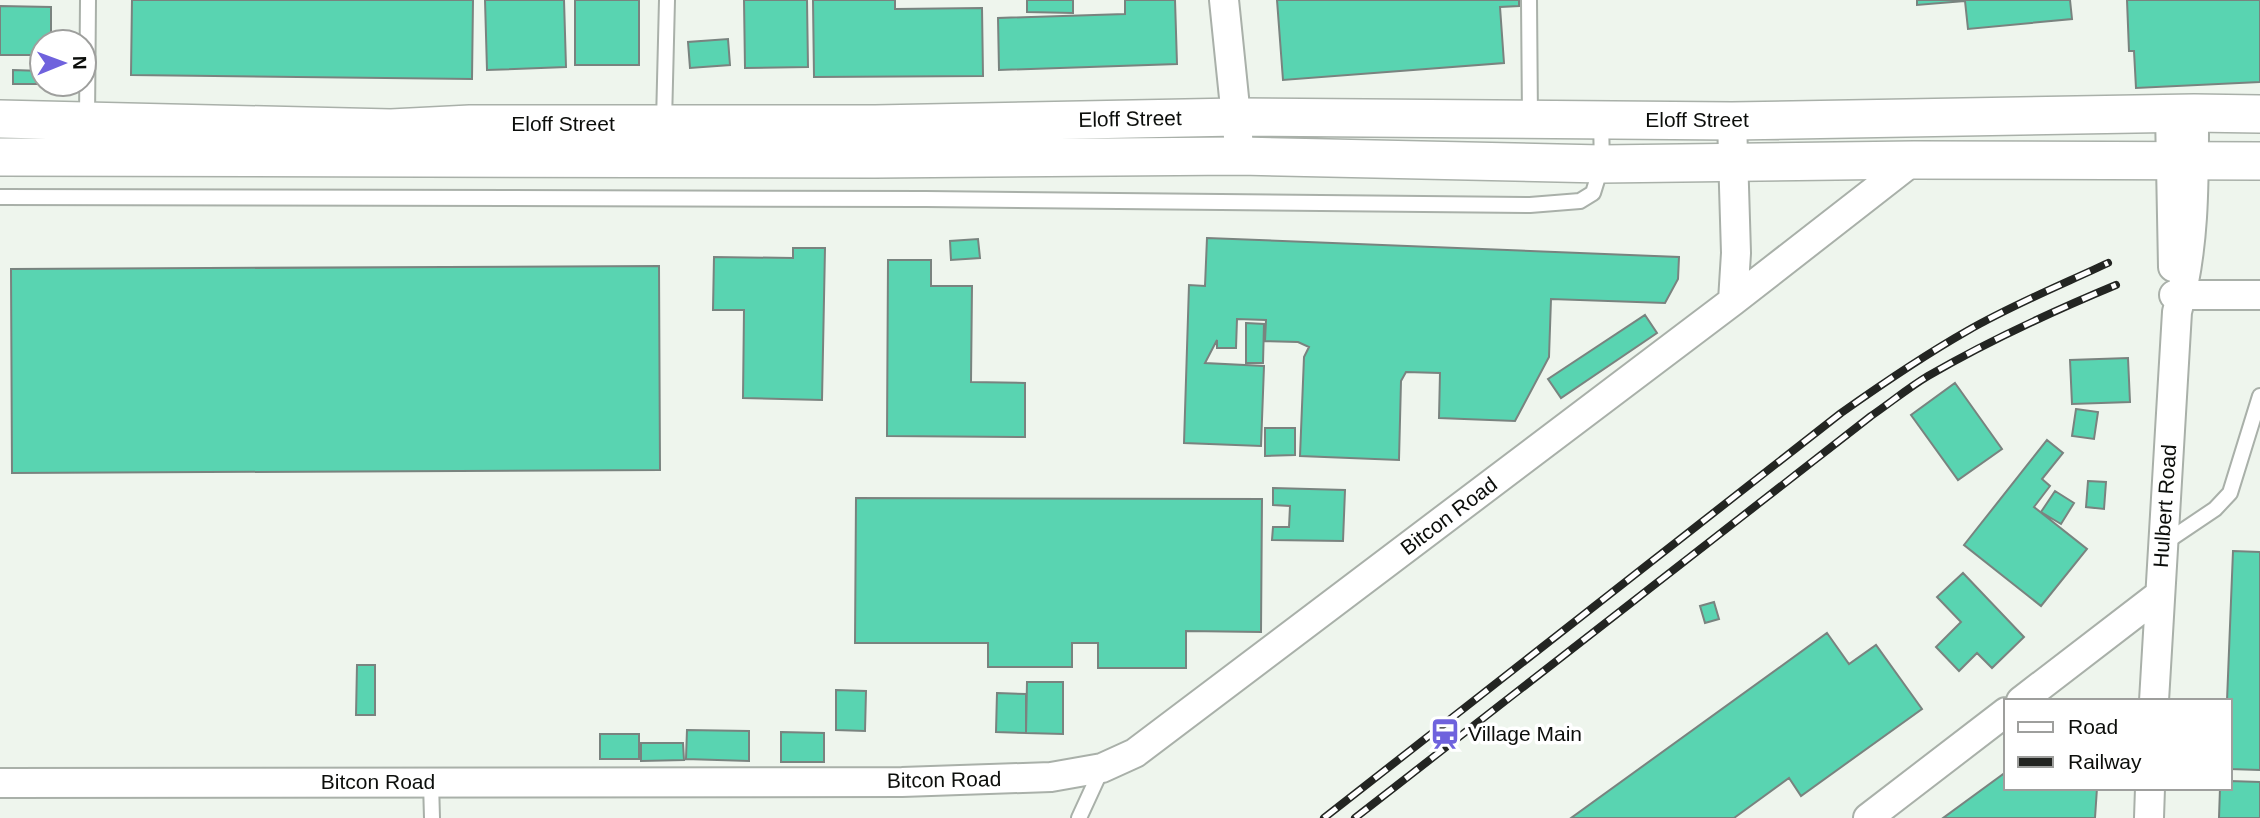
<svg xmlns="http://www.w3.org/2000/svg" width="2260" height="818" viewBox="0 0 2260 818" font-family="Helvetica,sans-serif">
<style>
.building{fill:#59d4b1;stroke:#79837f;stroke-width:2}
.lines{fill:none;stroke-linecap:round;stroke-linejoin:round}
.service-casing{stroke:#a9b0a9;stroke-width:18}
.minor-casing{stroke:#a9b0a9;stroke-width:32}
.tertiary-casing{stroke:#a9b0a9;stroke-width:40}
.service{stroke:#fff;stroke-width:14}
.minor{stroke:#fff;stroke-width:28}
.tertiary{stroke:#fff;stroke-width:37}
.rail-casing{stroke:#232522;stroke-width:8}
.rail{stroke:#fff;stroke-width:5;stroke-dasharray:16;stroke-linecap:butt}
.labels{text-anchor:middle;stroke-width:7;stroke-linejoin:round;paint-order:stroke}
.street-label{font-size:21px;fill:#0c0e0b;stroke:#fff}
.poi-label{font-size:21px;fill:#0c0e0b;stroke:#fff;text-anchor:start}
</style>
<rect width="100%" height="100%" fill="#eef5ed"/>
<!-- building -->
<path class="building" d="M132,0H473L472,79L131,75Z
M485,0H564L566,67L487,70Z
M575,0H639V65H575Z
M744,0H807L808,67L745,68Z
M813,0H895V9L982,8L983,76L814,77Z
M1027,0H1073V13L1027,12Z
M1125,0H1175L1177,64L999,70L998,18L1125,14Z
M1277,0H1519V6L1500,7L1504,63L1283,80Z
M1917,0H2070L2072,19L1968,29L1965,1L1917,5Z
M2127,0H2260V82L2136,88L2134,51H2129Z
M0,6L51,7V42H42V55H0Z
M728,39L730,65L690,68L688,42Z
M13,70L42,71V84H13Z
M1207,238L1679,257L1678,279L1665,303L1551,299L1549,357L1515,421L1439,418L1440,373L1406,372L1401,381L1399,460L1300,456L1304,357L1309,347L1298,342L1265,341L1266,320L1237,319L1236,348H1217V340L1205,363L1264,366L1261,446L1184,443L1189,285L1205,286Z
M978,239L980,258L951,260L950,241Z
M793,248H825L822,400L743,398L744,310H713L714,257L793,258Z
M888,260H931V286H972L971,382L1025,383V437L887,436Z
M659,266L660,470L12,473L11,269Z
M1645,315L1657,333L1561,398L1548,379Z
M1246,323L1264,324L1263,363H1246Z
M2128,358L2130,402L2072,404L2070,360Z
M1955,383L2002,449L1958,480L1911,415Z
M2076,409L2098,412L2094,439L2072,436Z
M1265,428H1295V455L1265,456Z
M2047,440L2063,453L2042,479L2050,486L2034,507L2087,549L2041,606L1964,545Z
M2088,481L2106,482L2104,509L2086,507Z
M1273,488L1345,490L1343,541L1272,540L1273,527H1289L1290,506L1273,505Z
M2055,491L2074,503L2061,524L2041,512Z
M856,498L1262,499L1261,632L1186,631V668H1098V643H1072V667H988V643H855Z
M2233,551L2260,552V770L2230,769V701H2227Z
M1963,573L2024,637L1992,668L1977,653L1959,671L1936,647L1961,622L1937,597Z
M1714,602L1719,619L1705,623L1700,606Z
M1827,633L1849,664L1876,645L1922,709L1801,796L1789,778L1734,818H1571Z
M357,665H375V715H356Z
M1027,682H1063V734L1026,733Z
M836,690L866,691L865,731L836,730Z
M997,693L1026,694V733L996,732Z
M687,730L749,731V761L686,759Z
M781,732L824,733V762H781Z
M600,734H639V759H600Z
M641,743H683L684,760L641,761Z
M2006,772V788H2097L2095,818H1943Z
M2230,781L2260,782V818H2219L2220,788H2230Z"/>
<g class="lines">
<defs>
<path id="service" d="M1529,0L1530,118
M87,119L88,0
M664,122L667,0
M0,197L926,199L1530,205L1580,201L1593,193L1602,164L1601,122
M2163,544L2215,509L2230,493L2260,396
M431,782L432,818
M1079,818L1102,768"/>
<path id="minor" d="M1224,0L1240,156
M2170,113L2173,267
M1732,121L1736,253L1733,301
M2174,295H2260
M2021,701L2159,595
M2154,701L2177,312C2195,247 2194,180 2194,113
M0,783L902,782L1051,777L1102,768L1135,753L1733,301L1914,160
M1868,818L2006,712
M2149,818L2150,788"/>
<path id="tertiary" d="M0,119L391,128L470,124H875L1237,117L1732,121L2194,113L2260,114
M0,157L875,159L1240,156L1602,164L1914,160L2260,161"/>
</defs>
<!-- service casing -->
<use href="#service" class="service-casing"/>
<!-- minor casing -->
<use href="#minor" class="minor-casing"/>
<!-- tertiary casing -->
<use href="#tertiary" class="tertiary-casing"/>
<!-- service -->
<use href="#service" class="service"/>
<!-- minor -->
<use href="#minor" class="minor"/>
<!-- tertiary -->
<use href="#tertiary" class="tertiary"/>
<defs>
<path id="rail" d="M1324,818L1841,413C1882,384 1923,356 1967,331C2012,305 2061,285 2108,263
M1355,818L1871,416C1890,403 1908,388 1928,376C1988,341 2051,312 2116,285"/>
</defs>
<!-- rail casing -->
<use href="#rail" class="rail-casing"/>
<!-- rail -->
<use href="#rail" class="rail"/>
</g>
<!-- icons -->
<defs>
<symbol id="station-bare" viewBox="-9 -9 18 18"><path d="M-3-6H3Q5-6 5-4V2Q5 4 3 4L4.5 6H3L1.5 4h-3L-3 6H-4.5L-3 4Q-5 4-5 2V-4Q-5-6-3-6ZM-3.5-4v3h7v-3ZM-3.5 1v1.5H-2V1ZM2 1v1.5H3.5V1Z" fill="#6f62dd" stroke="#fff" stroke-width="2.5" paint-order="stroke"/></symbol>
</defs>
<g fill-rule="evenodd">
<use href="#station-bare" x="1423" y="712" width="44" height="44"/>
</g>
<g class="labels">
<!-- street labels -->
<g class="street-label">
<text transform="translate(1130 119) rotate(-1)" y="7">Eloff Street</text>
<text x="1697" y="127">Eloff Street</text>
<text x="563" y="131">Eloff Street</text>
<text transform="translate(2165 506) rotate(-86)" y="7">Hulbert Road</text>
<text transform="translate(1449 516) rotate(-37)" y="7">Bitcon Road</text>
<text transform="translate(944 780) rotate(-1)" y="7">Bitcon Road</text>
<text x="378" y="789">Bitcon Road</text>
</g>
<!-- poi labels -->
<g class="poi-label">
<text x="1468" y="741">Village Main</text>
</g>
</g>
<!-- legend -->
<rect x="2004" y="699" width="228" height="91" fill="#ffffff" stroke="#9e9f9d" stroke-width="2"/>
<rect x="2018" y="722" width="35" height="10" fill="#ffffff" stroke="#9e9f9d" stroke-width="2"/>
<text x="2068" y="734" font-size="21" fill="#0c0e0b">Road</text>
<rect x="2018" y="757" width="35" height="10" fill="#232522" stroke="#9e9f9d" stroke-width="2"/>
<text x="2068" y="769" font-size="21" fill="#0c0e0b">Railway</text>
<!-- north arrow -->
<g transform="translate(63 63) rotate(89)"><circle r="33" fill="#ffffff" stroke="#9e9f9d" stroke-width="2"/>
<path d="M0-5L12 26L0 18L-12 26Z" fill="#6f62dd"/>
<text y="-10" font-size="19" font-weight="bold" text-anchor="middle" fill="#0c0e0b">N</text>
</g>
</svg>
